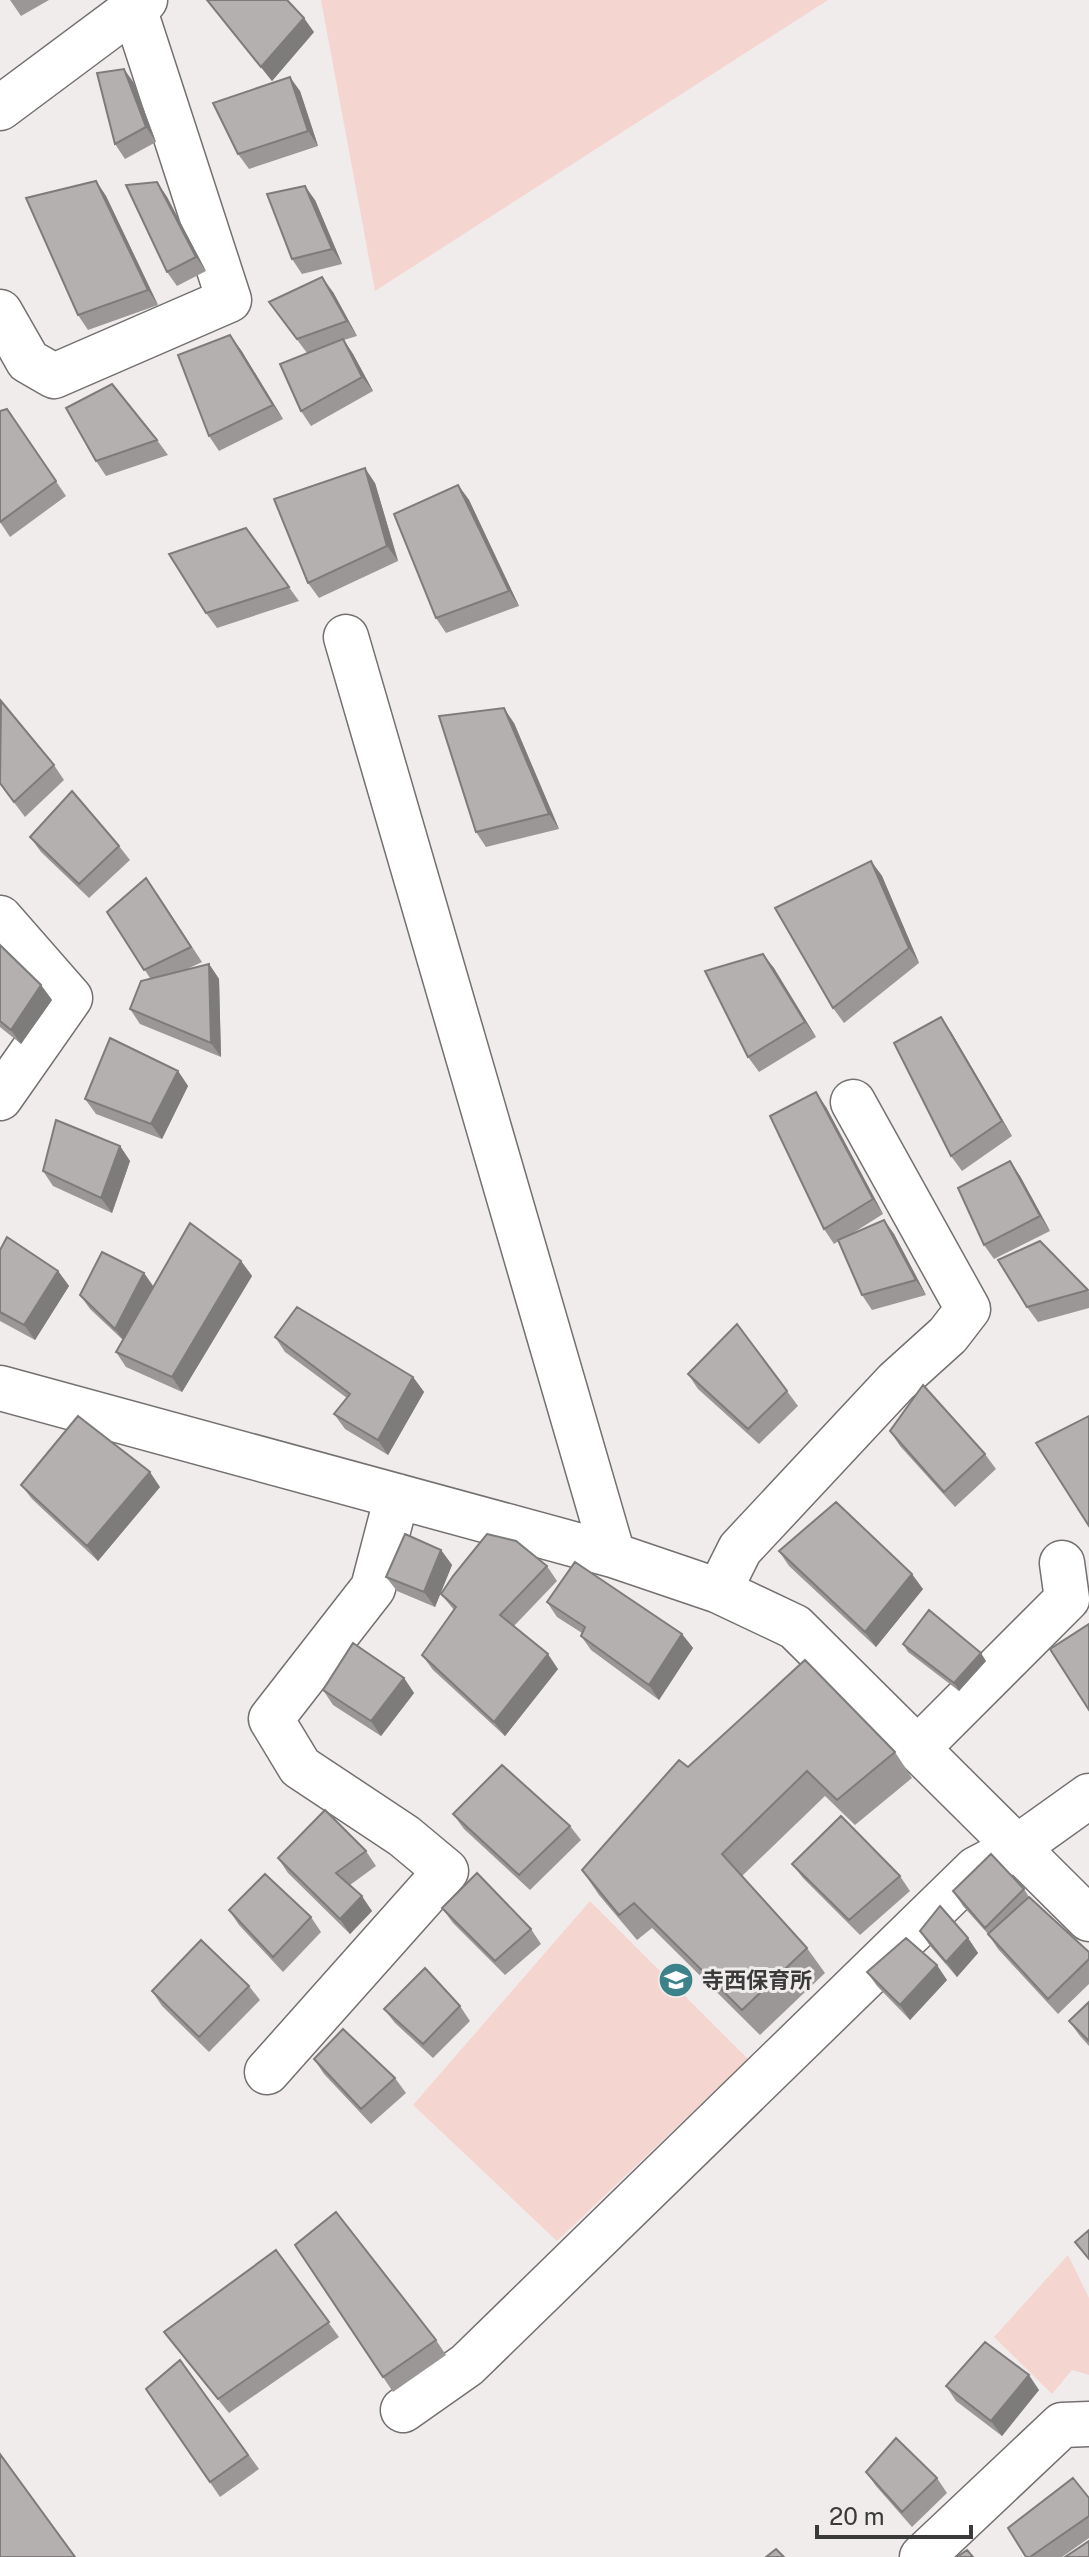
<svg xmlns="http://www.w3.org/2000/svg" width="1089" height="2557" viewBox="0 0 1089 2557" font-family="'Public Sans','Noto Sans JP',sans-serif">
<style>
.green{fill:#f5d5d0}
.lines{fill:none;stroke-linecap:round;stroke-linejoin:round}
.minor-casing{stroke:#747070;stroke-width:47}
.minor{stroke:#fff;stroke-width:44}
.wall{fill:#9b9797}
.shaded-wall{fill:#7e7b7b}
.building{fill:#b4b0b0;stroke:#7e7b7b;stroke-width:2}
.labels{text-anchor:middle;stroke-width:6;stroke-linejoin:round;paint-order:stroke}
.poi-label{font-size:22px;font-weight:bold;fill:#3b3a3a;stroke:#f0ecec;text-anchor:start}
</style>
<rect width="100%" height="100%" fill="#f0ecec"/>
<!-- green -->
<path class="green" d="M321,0H828L375,291Z
M590,1901L748,2059L557,2241L413,2105Z
M1068,2255L1089,2298V2375L1072,2370L1052,2394L994,2337Z"/>
<g class="lines">
<defs>
<path id="minor" d="M0,108L145,0
M0,312L28,361L54,376L229,300L134,8
M346,637L613,1555
M0,918L70,998L0,1098
M0,1388L613,1555L719,1591L795,1627L1089,1919
M719,1591L740,1549L896,1382L948,1335L968,1309L853,1102
M919,1747L1067,1599L1062,1563
M267,2072L446,1871L404,1836L300,1767L271,1719L373,1588L397,1496
M403,2410L467,2365L976,1869L1016,1848L1089,1796
M922,2557L1062,2425L1089,2424"/>
</defs>
<!-- minor casing -->
<use href="#minor" class="minor-casing"/>
<!-- minor -->
<use href="#minor" class="minor"/>
</g>
<!-- wall -->
<path class="wall" d="M10,0H49L21,16Z
M207,0L314,32L272,81Z
M134,83L156,142L125,159L115,144Z
M300,91L318,146L249,169L238,154Z
M96,181L106,196L158,305L88,330L78,315Z
M157,182L167,197L206,271L177,286L167,272Z
M315,200L342,264L302,274L292,259Z
M333,292L357,336L344,340L353,354L373,391L311,426L301,411L307,353L269,302Z
M241,350L283,419L219,451L209,436Z
M7,409L66,496L10,537L0,522Z
M157,440L168,455L106,476L96,461Z
M375,483L398,561L319,598L308,583Z
M458,485L469,500L519,606L446,633L436,618Z
M246,528L299,601L217,628L206,613Z
M0,702L54,765L64,780L25,817L0,784Z
M514,723L559,829L486,847L476,832Z
M30,837L119,846L130,860L89,898L41,852Z
M871,861L882,876L919,963L844,1023L833,1008Z
M157,893L202,962L185,970L209,964L219,979L221,1057L140,1024L130,1009L150,978L107,912Z
M0,945L41,985L52,1000L21,1044L0,1027Z
M763,954L816,1037L759,1072L748,1057Z
M951,1032L1012,1136L962,1171L951,1156Z
M178,1071L188,1086L162,1139L96,1114L85,1099Z
M826,1107L883,1214L845,1238L884,1220L894,1234L926,1295L872,1310L862,1295L839,1241L834,1244L824,1229Z
M120,1146L130,1161L112,1213L53,1186L43,1171Z
M1010,1161L1020,1176L1050,1231L994,1259L984,1245Z
M0,1250L58,1271L69,1286L35,1340L0,1321Z
M241,1261L252,1276L182,1392L126,1367L116,1352L123,1340L90,1309L80,1295L144,1273L154,1287Z
M1088,1290L1089,1292V1308L1038,1322L1027,1307Z
M275,1337L413,1377L424,1392L388,1455L345,1429L334,1414L347,1398L285,1352Z
M688,1374L787,1391L798,1406L759,1444L698,1389Z
M890,1431L985,1454L996,1469L955,1507L900,1446Z
M21,1485L160,1487L98,1561L32,1499Z
M441,1550L452,1565L435,1607L397,1591L386,1577Z
M779,1551L923,1589L876,1647L789,1566Z
M547,1566L557,1581L514,1626L558,1669L505,1736L433,1670L422,1655L454,1610L441,1594Z
M547,1602L682,1634L693,1648L659,1700L591,1650L581,1636L582,1633L557,1617Z
M903,1644L986,1661L959,1691L908,1652Z
M404,1678L414,1693L381,1736L333,1705L323,1690Z
M895,1752L912,1778L855,1825L825,1796L742,1876L807,1948L825,1973L760,2035L652,1928L637,1940L599,1895L582,1870L688,1767Z
M453,1814L570,1826L581,1840L530,1890L464,1829Z
M366,1851L376,1866L350,1885L372,1911L350,1934L288,1873L278,1858Z
M792,1864L900,1876L910,1891L860,1935L803,1878Z
M1024,1889L1029,1897L1089,1952V1984L1058,2014L998,1949L988,1934L963,1906L953,1891Z
M442,1908L531,1929L541,1944L505,1975L453,1923Z
M229,1910L311,1917L321,1932L283,1972L239,1925Z
M920,1931L968,1938L978,1953L957,1977L930,1946Z
M867,1972L947,1980L910,2020L877,1986Z
M249,1986L260,2000L209,2052L162,2006L152,1991Z
M1089,2002V2046L1080,2036L1069,2021Z
M460,2006L470,2021L433,2058L395,2023L384,2009Z
M314,2059L395,2078L406,2093L371,2124L324,2074Z
M276,2250L339,2337L229,2413L175,2346L164,2332Z
M436,2340L446,2355L393,2392L383,2377Z
M180,2360L259,2469L220,2497L146,2389Z
M946,2386L1039,2390L1002,2436L956,2401Z
M866,2472L937,2478L947,2493L912,2527L876,2486Z
M1089,2498V2538L1062,2557H1026Z"/>
<!-- shaded-wall -->
<path class="shaded-wall" d="M304,18L314,32L272,81L261,67Z
M124,69L134,83L156,142L146,127Z
M290,77L300,91L318,146L308,131Z
M96,181L106,196L158,305L148,290Z
M157,182L167,197L206,271L196,257Z
M305,186L315,200L342,264L332,249Z
M322,277L333,292L357,336L347,321Z
M230,335L241,350L283,419L273,405Z
M343,339L353,354L373,391L362,377Z
M365,468L375,483L398,561L387,546Z
M458,485L469,500L519,606L509,591Z
M504,708L514,723L559,829L549,814Z
M871,861L882,876L919,963L909,948Z
M763,954L774,968L816,1037L805,1022Z
M209,964L219,979L221,1057L211,1043Z
M41,985L52,1000L21,1044L11,1030Z
M941,1017L951,1032L1012,1136L1002,1121Z
M178,1071L188,1086L162,1139L151,1124Z
M816,1092L826,1107L883,1214L873,1199Z
M120,1146L130,1161L112,1213L101,1198Z
M1010,1161L1020,1176L1050,1231L1040,1216Z
M884,1220L894,1234L926,1295L916,1280Z
M241,1261L252,1276L182,1392L172,1377Z
M58,1271L69,1286L35,1340L24,1325Z
M144,1273L154,1288L126,1344L115,1329Z
M413,1377L424,1392L388,1455L378,1440Z
M150,1472L160,1487L98,1561L87,1546Z
M441,1550L452,1565L435,1607L424,1592Z
M912,1574L923,1589L876,1647L865,1632Z
M682,1634L693,1648L659,1700L649,1685Z
M981,1653L986,1661L959,1691L954,1683Z
M548,1654L558,1669L505,1736L494,1722Z
M404,1678L414,1693L381,1736L371,1721Z
M362,1896L372,1911L350,1934L340,1919Z
M968,1938L978,1953L957,1977L946,1962Z
M937,1965L947,1980L910,2020L900,2005Z
M1029,2375L1039,2390L1002,2436L991,2421Z"/>
<!-- building -->
<path class="building" d="M207,0H287L304,18L261,67Z
M124,69L146,127L115,144L97,73Z
M290,77L308,131L238,154L213,103Z
M96,181L148,290L78,315L26,198Z
M157,182L196,257L167,272L126,185Z
M305,186L332,249L292,259L267,194Z
M322,277L347,321L297,339L269,302Z
M230,335L273,405L209,436L178,355Z
M343,339L362,377L301,411L280,364Z
M112,384L157,440L96,461L66,408Z
M7,409L56,481L0,522V411Z
M365,468L387,546L308,583L274,499Z
M458,485L509,591L436,618L394,514Z
M246,528L289,587L206,613L169,554Z
M1,701L54,765L14,802L0,783Z
M504,708L549,814L476,832L439,716Z
M72,791L119,846L79,884L30,837Z
M871,861L909,948L833,1008L775,908Z
M146,878L191,947L144,970L107,912Z
M0,945L41,985L11,1030L0,1021Z
M763,954L805,1022L748,1057L705,971Z
M209,964L211,1043L130,1009L141,981Z
M941,1017L1002,1121L951,1156L894,1043Z
M110,1038L178,1071L151,1124L85,1099Z
M816,1092L873,1199L824,1229L770,1116Z
M56,1120L120,1146L101,1198L43,1171Z
M1010,1161L1040,1216L984,1245L958,1188Z
M884,1220L916,1280L862,1295L838,1240Z
M190,1223L241,1261L172,1377L116,1352Z
M7,1237L58,1271L24,1325L0,1312V1250Z
M1040,1241L1088,1290L1027,1307L998,1260Z
M102,1252L144,1273L115,1329L80,1295Z
M297,1307L413,1377L378,1440L334,1414L350,1394L275,1337Z
M737,1324L787,1391L748,1429L688,1374Z
M923,1385L985,1454L944,1492L890,1431Z
M78,1416L150,1472L87,1546L21,1485Z
M1089,1416V1526L1036,1443Z
M836,1502L912,1574L865,1632L779,1551Z
M405,1534L441,1550L424,1592L386,1577Z
M487,1534L516,1541L547,1566L500,1615L548,1654L494,1722L422,1655L456,1607L441,1594L453,1576Z
M575,1562L682,1634L649,1685L581,1636L585,1627L547,1602Z
M929,1610L981,1653L954,1683L903,1644Z
M1089,1624V1710L1050,1649Z
M353,1643L404,1678L371,1721L323,1690Z
M805,1660L895,1752L837,1800L807,1771L722,1854L807,1948L742,2010L634,1903L619,1915L582,1870L679,1760L688,1767Z
M502,1765L570,1826L519,1875L453,1814Z
M325,1810L366,1851L336,1873L362,1896L340,1919L278,1858Z
M841,1816L900,1876L849,1920L792,1864Z
M991,1854L1024,1889L985,1928L953,1891Z
M477,1873L531,1929L495,1961L442,1908Z
M265,1874L311,1917L273,1957L229,1910Z
M1029,1897L1089,1952V1959L1048,1999L988,1934Z
M940,1906L968,1938L946,1962L920,1931Z
M906,1938L937,1965L900,2005L867,1972Z
M201,1940L249,1986L199,2037L152,1991Z
M425,1968L460,2006L423,2044L384,2009Z
M1089,2002V2041L1069,2021Z
M343,2029L395,2078L361,2109L314,2059Z
M336,2212L436,2340L383,2377L295,2245Z
M1089,2230V2259L1075,2242Z
M276,2250L329,2322L218,2399L164,2332Z
M985,2342L1029,2375L991,2421L946,2386Z
M180,2360L248,2455L210,2482L146,2389Z
M896,2438L937,2478L902,2512L866,2472Z
M0,2454L75,2557H0Z
M1073,2478L1089,2498V2516L1030,2557H1026L1008,2528Z
M1089,2541V2557H1065Z
M776,2549L784,2557H766Z
M967,2550L973,2557H957Z"/>
<!-- icons -->
<defs>
<symbol id="school-disc" viewBox="-11 -11 22 22"><circle r="9.5" fill="#3b828a" stroke="#f0ecec"/><path d="M0-5L7-2L0 1L-7-2ZM-4 1L0 2.5L4 1V4Q0 6-4 4Z" fill="#fff"/></symbol>
</defs>
<g fill-rule="evenodd">
<use href="#school-disc" x="656" y="1960" width="40" height="40"/>
</g>
<g class="labels">
<!-- poi labels -->
<g class="poi-label">
<text x="702" y="1988">寺西保育所</text>
</g>
</g>
<!-- scale -->
<path d="M817 2525v12h154v-12" fill="none" stroke="#3b3a3a" stroke-width="4"/>
<text x="829" y="2525" font-size="24" fill="#3b3a3a" stroke="#f0ecec" stroke-width="6" paint-order="stroke">20 m</text>
</svg>
